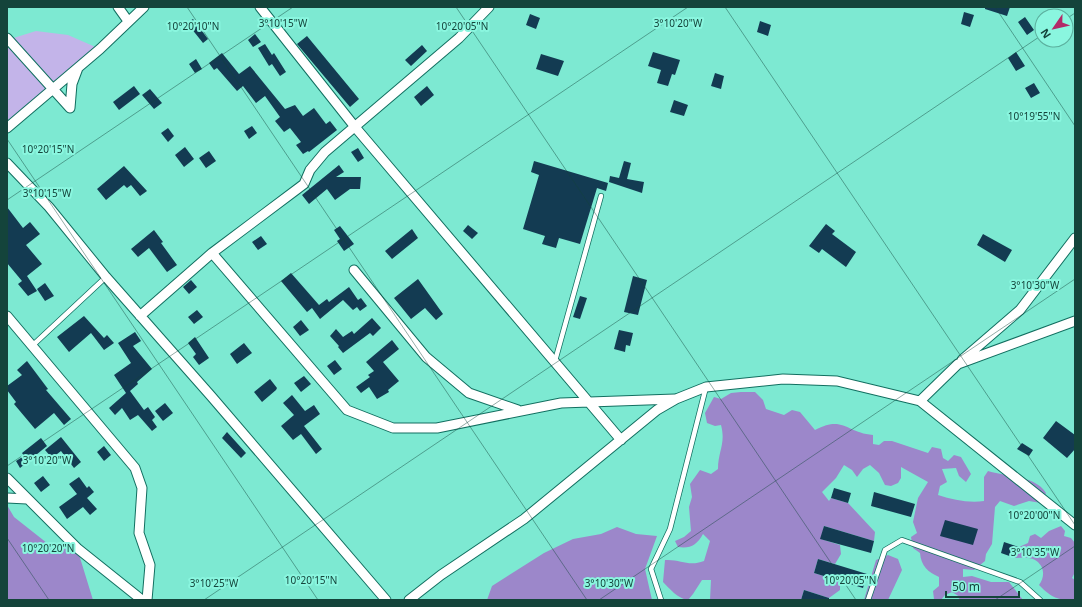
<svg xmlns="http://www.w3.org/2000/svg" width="1082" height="607" viewBox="0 0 1082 607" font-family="'Noto Sans',sans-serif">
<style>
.green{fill:#c3b4e9}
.forest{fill:#9c87ca}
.building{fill:#133b52}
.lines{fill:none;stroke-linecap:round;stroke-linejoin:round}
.lane-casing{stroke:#126f60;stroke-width:6}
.street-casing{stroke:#126f60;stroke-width:11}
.lane{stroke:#fff;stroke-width:4.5}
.street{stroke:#fff;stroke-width:9}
.ticks{fill:none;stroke:#14443b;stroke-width:1;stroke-opacity:0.45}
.ticks-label{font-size:10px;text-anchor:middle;fill:#14443b;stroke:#8af6df;stroke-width:4;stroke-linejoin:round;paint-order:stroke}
</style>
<rect width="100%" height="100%" fill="#7de9d2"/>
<!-- green -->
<path class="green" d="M36,31L68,35L100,49L7,128V40Z"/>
<!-- forest -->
<path class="forest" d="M741,392H755L763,400L766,409L784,415L792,410L800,412L815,430C844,415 846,433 873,435V444L879,445L884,441H892L928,453L932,447L941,449L943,458L948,461L954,455L961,457L971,474L966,482L959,476L956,468L942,469L947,482L940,486L938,495C953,500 969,503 984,501V477L988,471C1006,477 1035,475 1046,493L1041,503L1029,501L1014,506L1000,501L995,507L992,544L986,554L985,561L974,570L963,569V577L972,576L991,582H1009L1023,600H958L960,597L952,592L945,595L941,600L934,599L933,591L939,586V577C928,572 921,566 920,553L913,548L911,537L917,533L913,522L918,498L928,482L901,467V478L898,483L891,486L885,485L879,473L870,465L863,469L857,477L852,470L844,465L836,478L822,492L829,501L831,498L848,503L875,532L874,541L824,526L821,539L840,545L841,554L835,564L818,559L814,573L840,581V590L829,598L804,590L801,600H710L711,580H702L693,594L688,600C678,599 669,588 663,582L665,560C681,559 688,567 704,561L710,541L703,534C697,545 690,549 678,547L675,541L684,537L691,531L689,507L692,497L690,484L700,470L711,474L718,469C718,451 726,444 721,425L715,426L707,423L705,413L714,397L721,399L731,393Z
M7,505L14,517L52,547L77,548L93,600H7Z
M1061,526L1065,531L1064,536L1071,538L1075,543V572L1072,578L1075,580V600C1057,600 1052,598 1039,585C1045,577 1045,566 1035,560C1030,557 1021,558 1015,558L1019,547L1028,543L1030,536L1035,534L1041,538L1049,531Z
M617,527L636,534L657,536L645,569L652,600H487L492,586L544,553L573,539L601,534Z
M888,555L898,559L902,570L888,600H864L876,560Z"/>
<!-- building -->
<path class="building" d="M985,7H1010L1007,16L985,9Z
M964,12L974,15L970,27L961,24Z
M530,14L540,18L536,29L526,25Z
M1025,17L1034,30L1027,35L1018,22Z
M193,19L208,39L203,43L187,23Z
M760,21L771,25L768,36L757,32Z
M255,34L261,42L253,47L248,40Z
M307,36L359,99L350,107L297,44Z
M265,44L272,55L274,53L286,72L280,76L272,64L269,66L258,48Z
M422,45L427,51L411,66L405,60Z
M653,52L680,60L675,75L672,74L668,86L657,83L661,70L648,66Z
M1016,52L1025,66L1016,71L1008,58Z
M222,53L239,74L250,66L285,109L295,105L303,116L314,108L326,124L330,121L337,130L309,152L308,151L303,154L296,145L301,142L290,128L284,132L275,121L280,117L265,96L256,103L243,86L237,91L217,68L214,70L209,63Z
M541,54L564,61L558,76L536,69Z
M196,59L202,69L195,73L189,64Z
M715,73L724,76L721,89L711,86Z
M1034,83L1040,93L1031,98L1025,88Z
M134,86L140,94L119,110L113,102Z
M427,86L434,95L421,106L414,97Z
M150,89L162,103L154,109L142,95Z
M674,100L688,105L684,116L670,112Z
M252,126L257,133L249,139L244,131Z
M168,128L174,136L168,142L161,133Z
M185,147L194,159L184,167L175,155Z
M358,148L364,158L358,162L351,152Z
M209,151L216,161L206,168L199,158Z
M534,161L608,183L606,191L597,188L580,244L559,238L556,248L542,244L545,236L523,229L539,175L531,172Z
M624,161L631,163L627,179L644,182L642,193L609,182L610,176L619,178Z
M339,165L344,172L336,177H361L360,189H350L335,200L327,189L309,204L302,195Z
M124,166L147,191L140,196L131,185L127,188L124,185L106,200L97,189Z
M7,207L23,228L30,222L40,234L26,245L42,264L27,276L37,291L28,296L18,284L22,281L7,263Z
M826,224L835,231L832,234L856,252L846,267L822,249L819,253L809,246Z
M468,225L478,233L472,239L463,231Z
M340,226L354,244L344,251L337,241L340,239L334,230Z
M412,229L418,238L392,259L385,251Z
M154,230L163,242L161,243L177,265L167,272L149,248L138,257L131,249Z
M983,234L1012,250L1005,262L977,245Z
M261,236L267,244L258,250L252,242Z
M291,273L319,305L327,299L329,302L349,287L358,300L361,298L367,306L360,311L357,307L353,310L343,300L320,319L312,308L307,312L281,281Z
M633,276L647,280L638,315L624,312Z
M418,279L443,314L436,320L425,308L411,319L394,298Z
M191,280L197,287L189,294L183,287Z
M45,283L54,296L45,301L37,289Z
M580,296L587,298L580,319L573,317Z
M197,310L203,317L194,324L188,317Z
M84,316L104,338L107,335L114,343L104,350L91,333L69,352L57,337Z
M372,318L381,328L373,336L370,333L343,353L338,347L339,346L330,336L336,329L343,337L352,331L354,334Z
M301,320L309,330L300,336L293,327Z
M619,330L633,333L630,346L626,345L625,352L614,349Z
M135,332L141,341L133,346L152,369L137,382L138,384L130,391L144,410L148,407L155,417L152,420L157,427L152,431L138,415L130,420L122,408L115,415L109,408L126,393L114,375L131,363L118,343Z
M195,337L209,358L199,365L193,357L196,354L188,343Z
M392,340L399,349L383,362L399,381L388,390L389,392L377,399L369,387L361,393L356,387L370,377L368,375L374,371L366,362Z
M244,343L252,353L237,364L230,354Z
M335,360L342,369L334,375L327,366Z
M27,361L48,389L46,390L71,419L64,425L54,413L35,429L14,404L16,402L7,390V386L22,375L17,370Z
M304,376L311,384L301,392L294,383Z
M270,379L277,388L276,390L262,402L254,392Z
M292,395L305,411L314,405L320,414L304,426L322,449L316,454L301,434L293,440L281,426L294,415L283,403Z
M165,403L173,413L163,421L155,411Z
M1056,421L1075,435V449L1067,458L1043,438Z
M227,432L246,453L241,458L222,438Z
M61,437L81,462L74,468L61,451L52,458L45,450Z
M41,438L47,446L20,468L16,461L24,456L22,453Z
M1022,443L1033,450L1029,456L1017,449Z
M104,446L111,455L104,461L97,452Z
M43,476L50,485L41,492L34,483Z
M79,477L87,488L89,486L94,492L87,498L97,509L90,515L83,507L67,519L59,507L77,494L69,484Z
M834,488L851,493L848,503L831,498Z
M874,492L915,504L911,517L871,506Z
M945,520L978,529L973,545L940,536Z
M824,526L874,541L871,553L820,539Z
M1004,542L1019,547L1015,558L1001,553Z
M818,559L867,574L863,588L814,573Z
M804,590L829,598V600H801Z"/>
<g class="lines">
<defs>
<path id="lane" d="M32,346L106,277
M555,361L601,196
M661,600L651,569L670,529L706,387
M868,600L885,550L902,540L1020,582L1040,600"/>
<path id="street" d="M118,7L128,21
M260,7L355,127L621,440
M7,38L70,108
M70,108L72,84L78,68
M7,128L100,49L144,7
M7,163L49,207L106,277L211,396L386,600
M212,253L347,410L393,428H437L561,403L675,399
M354,270L426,357L469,393L518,410
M7,316L135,468L142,488L139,533L150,565L147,600
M140,316L212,253L304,184L310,170L325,152L459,38L489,7
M962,360L1020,310L1075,238
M920,401L958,364L1075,321
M7,478L77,548L142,600
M7,498L27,499
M409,600L441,575L524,519L657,410L676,399L706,387L783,379L837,381L920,401L1075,525"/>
</defs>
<!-- lane casing -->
<use href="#lane" class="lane-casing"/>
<!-- street casing -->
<use href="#street" class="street-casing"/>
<!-- lane -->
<use href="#lane" class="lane"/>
<!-- street -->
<use href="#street" class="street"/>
</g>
<!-- ticks -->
<path class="ticks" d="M187,7L587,600M456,7L856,600M725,7L1075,525M995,7L1075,126M1066,19L1075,13M7,139L318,600M7,200L293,7M7,466L688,7M7,538L49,600M204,600L1042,35M599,600L1075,279M995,600L1075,546"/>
<g class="ticks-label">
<text x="283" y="27">3°10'15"W</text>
<text x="678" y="27">3°10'20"W</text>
<text x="193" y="30">10°20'10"N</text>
<text x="462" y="30">10°20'05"N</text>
<text x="1034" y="120">10°19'55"N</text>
<text x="48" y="153">10°20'15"N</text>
<text x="47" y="197">3°10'15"W</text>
<text x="1035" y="289">3°10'30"W</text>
<text x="47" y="464">3°10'20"W</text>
<text x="1034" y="519">10°20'00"N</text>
<text x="48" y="552">10°20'20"N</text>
<text x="1035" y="556">3°10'35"W</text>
<text x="311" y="584">10°20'15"N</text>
<text x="850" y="584">10°20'05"N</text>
<text x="214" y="587">3°10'25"W</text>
<text x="609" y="587">3°10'30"W</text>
</g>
<!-- border -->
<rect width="1082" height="607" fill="none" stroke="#14443b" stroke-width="16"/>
<!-- north arrow -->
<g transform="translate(1054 28) rotate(236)"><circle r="19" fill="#8af6df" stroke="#5baf9d"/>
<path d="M0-3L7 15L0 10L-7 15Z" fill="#b32968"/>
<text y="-6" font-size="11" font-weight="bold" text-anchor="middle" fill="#14443b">N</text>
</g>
<!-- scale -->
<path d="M946 591v6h73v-6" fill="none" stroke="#14443b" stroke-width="2"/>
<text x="952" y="591" font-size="12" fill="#14443b" stroke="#8af6df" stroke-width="3" paint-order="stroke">50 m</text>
</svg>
